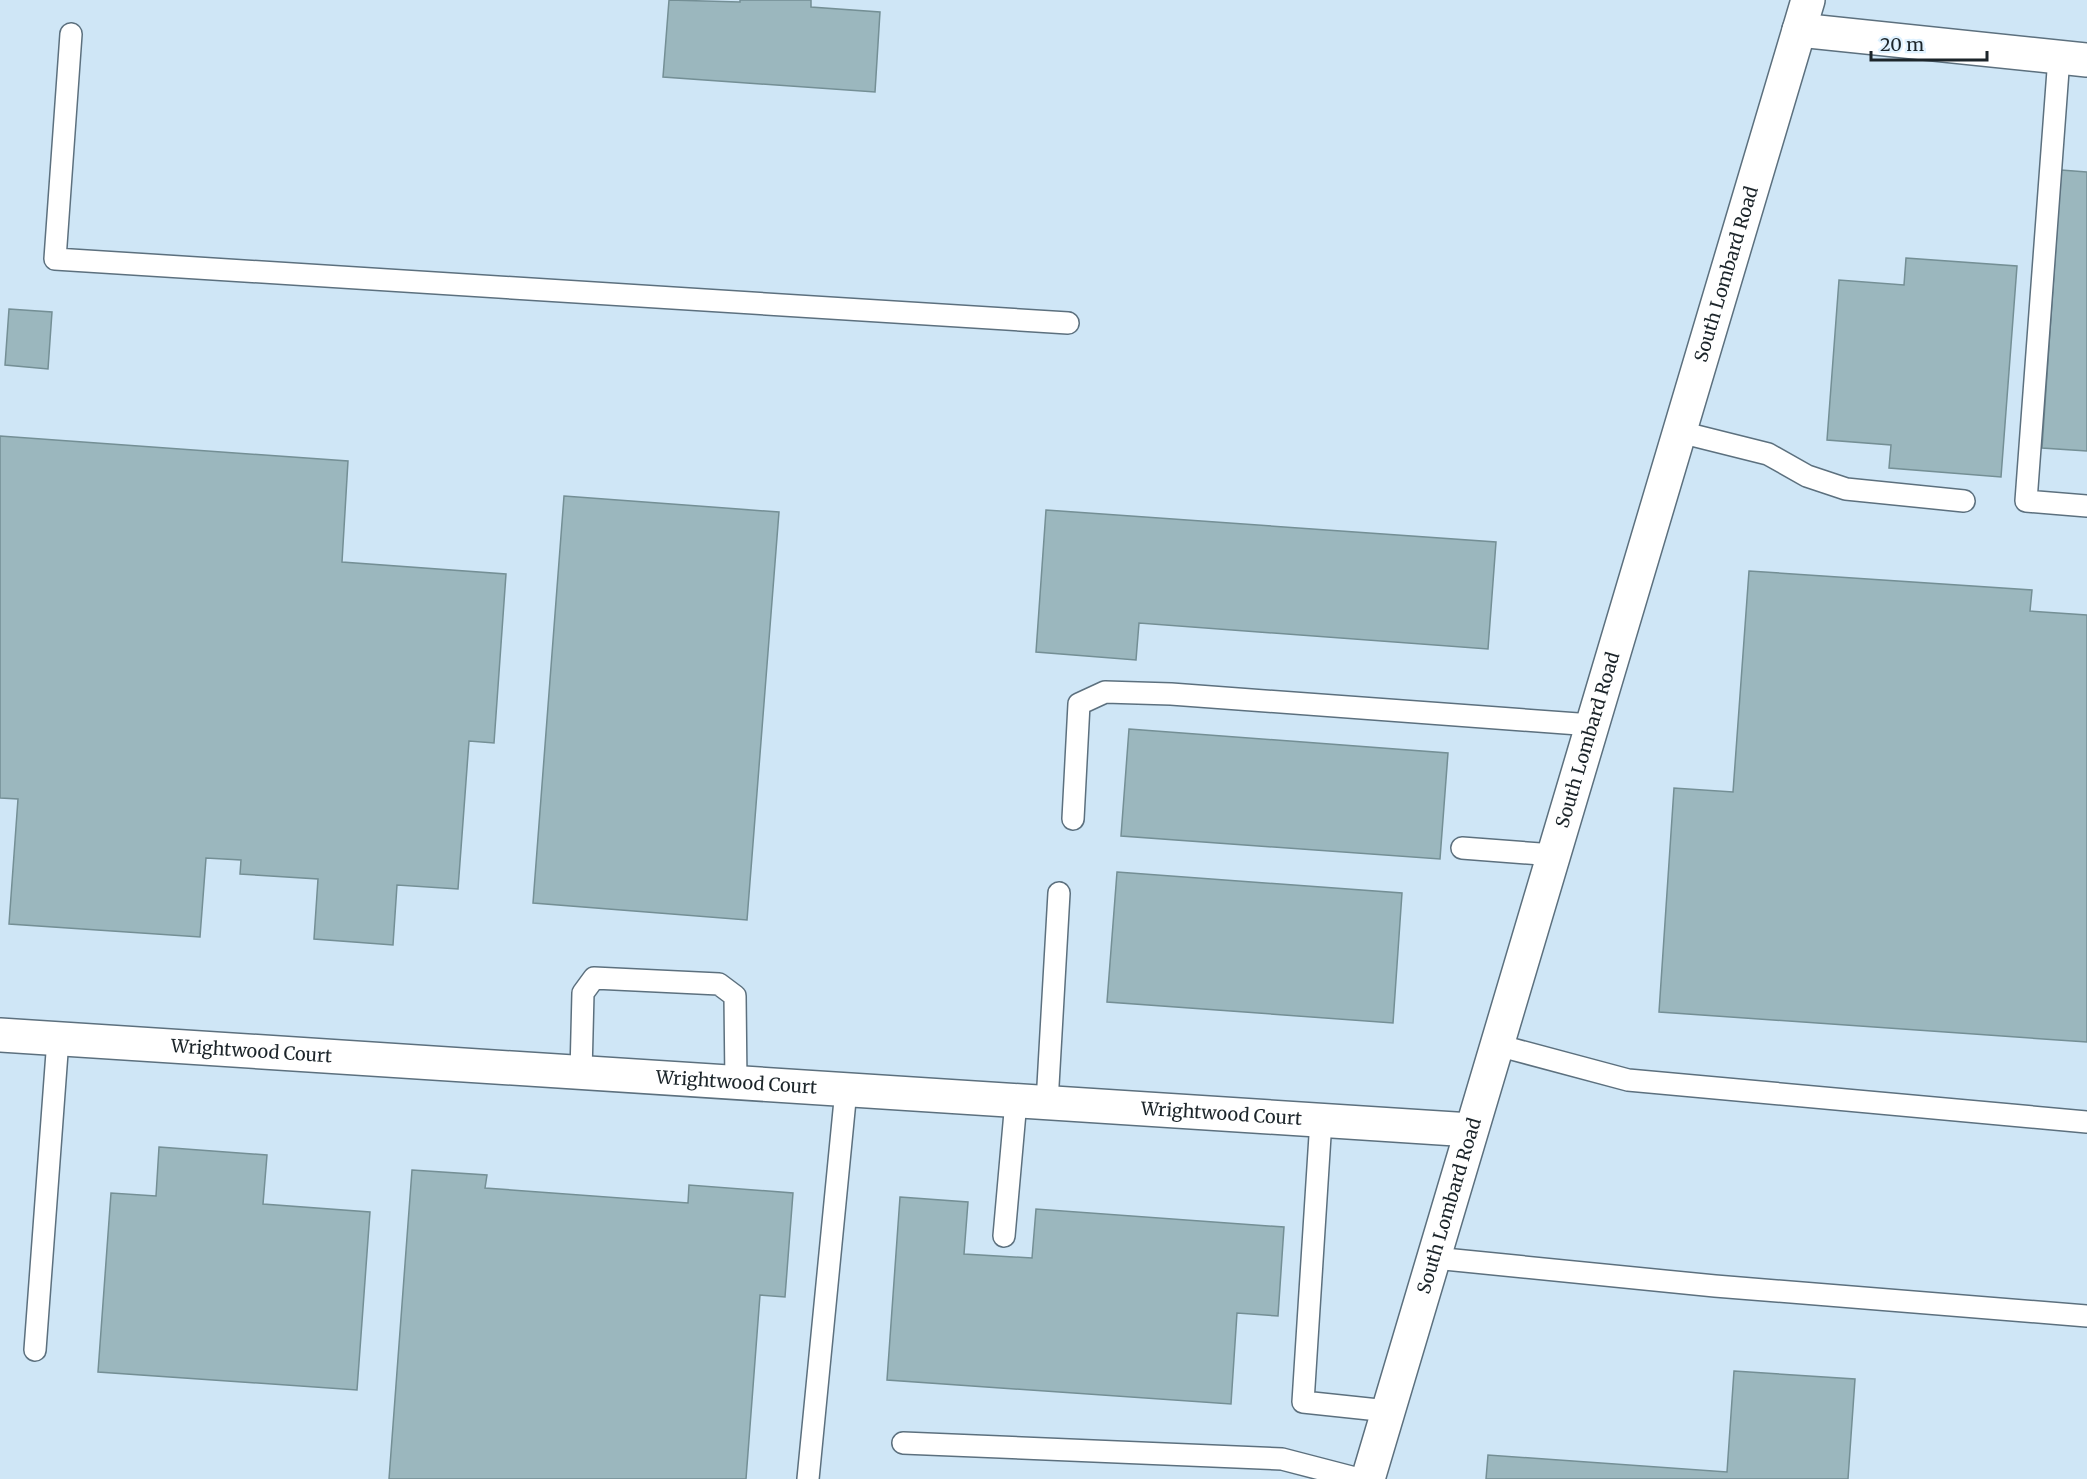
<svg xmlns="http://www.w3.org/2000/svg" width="2087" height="1479" viewBox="0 0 2087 1479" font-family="Merriweather,serif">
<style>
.building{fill:#9bb7be;stroke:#748f95;stroke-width:1.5}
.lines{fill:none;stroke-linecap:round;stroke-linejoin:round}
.lane-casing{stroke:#5c707e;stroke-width:24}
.street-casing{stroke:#5c707e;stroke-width:36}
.secondary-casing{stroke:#5c707e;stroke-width:36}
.lane{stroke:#fff;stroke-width:21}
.street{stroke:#fff;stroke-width:33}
.secondary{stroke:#fff;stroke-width:33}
.labels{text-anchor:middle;stroke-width:5;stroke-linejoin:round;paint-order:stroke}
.street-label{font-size:18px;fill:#1c252a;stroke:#e0f2ff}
</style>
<rect width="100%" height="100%" fill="#cfe6f6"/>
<!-- building -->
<path class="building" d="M669,0L740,2V0H811V7L880,12L875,92L663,77Z
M2061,170L2087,172V451L2042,448Z
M1906,258L2017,266L2001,477L1889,468L1891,445L1827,440L1839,280L1904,285Z
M9,309L52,312L48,369L5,365Z
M0,436L348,461L342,562L506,574L494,743L469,741L458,889L397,885L393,945L314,939L318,879L240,874L241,860L206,858L200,937L9,924L18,799L0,798Z
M564,496L779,512L747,920L533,903Z
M1046,510L1496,542L1488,649L1139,623L1136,660L1036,652Z
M1749,571L2032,590L2030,611L2087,615V1042L1659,1012L1674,788L1733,792Z
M1129,729L1448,753L1440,859L1121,836Z
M1117,872L1402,893L1393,1023L1107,1002Z
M159,1147L267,1155L263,1204L370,1212L357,1390L98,1372L111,1193L156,1196Z
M412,1170L487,1175L485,1188L688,1203L689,1185L793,1193L785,1297L760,1295L746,1479H389Z
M900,1197L968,1202L964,1254L1032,1258L1036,1209L1284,1227L1278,1316L1237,1313L1231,1404L887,1380Z
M1734,1371L1855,1379L1848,1479H1486L1488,1455L1727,1472Z"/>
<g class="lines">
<defs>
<path id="lane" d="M71,34L55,259L1068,323
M2059,57L2026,501L2087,506
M1680,432L1768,454L1807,476L1846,489L1964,501
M1073,819L1079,704L1105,692L1171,694L1592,725
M1462,848L1554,855
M1497,1045L1628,1080L2087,1122
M581,1073L583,993L594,978L719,984L735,996L736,1083
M1047,1103L1059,893
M1321,1120L1303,1402L1388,1411
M1004,1236L1016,1101
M1434,1258L1715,1286L2087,1316
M35,1350L58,1039
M903,1443L1282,1459L1359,1479
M808,1479L846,1090"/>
<g id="street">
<path d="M1799,30L2087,60"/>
<path id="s1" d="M0,1035L1471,1130"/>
</g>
<g id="secondary">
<path id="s2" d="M1368,1479L1808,0"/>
</g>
</defs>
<!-- lane casing -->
<use href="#lane" class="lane-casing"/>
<!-- street casing -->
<use href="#street" class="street-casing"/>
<!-- secondary casing -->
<use href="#secondary" class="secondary-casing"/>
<!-- lane -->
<use href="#lane" class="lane"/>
<!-- street -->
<use href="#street" class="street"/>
<!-- secondary -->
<use href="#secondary" class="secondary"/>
</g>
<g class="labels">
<!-- street labels -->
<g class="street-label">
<text dy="6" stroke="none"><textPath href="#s2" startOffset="1257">South Lombard Road</textPath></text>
<text dy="6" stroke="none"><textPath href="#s2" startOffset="771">South Lombard Road</textPath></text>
<text dy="6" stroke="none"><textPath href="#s1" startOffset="252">Wrightwood Court</textPath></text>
<text dy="6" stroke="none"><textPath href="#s1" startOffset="738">Wrightwood Court</textPath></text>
<text dy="6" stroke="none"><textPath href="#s1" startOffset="1224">Wrightwood Court</textPath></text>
<text dy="6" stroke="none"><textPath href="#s2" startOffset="285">South Lombard Road</textPath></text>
</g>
</g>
<!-- scale -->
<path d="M1871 51v9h116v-9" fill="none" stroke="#1c252a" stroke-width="3"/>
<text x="1880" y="51" font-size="18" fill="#1c252a" stroke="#e0f2ff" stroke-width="4.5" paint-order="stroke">20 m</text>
</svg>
